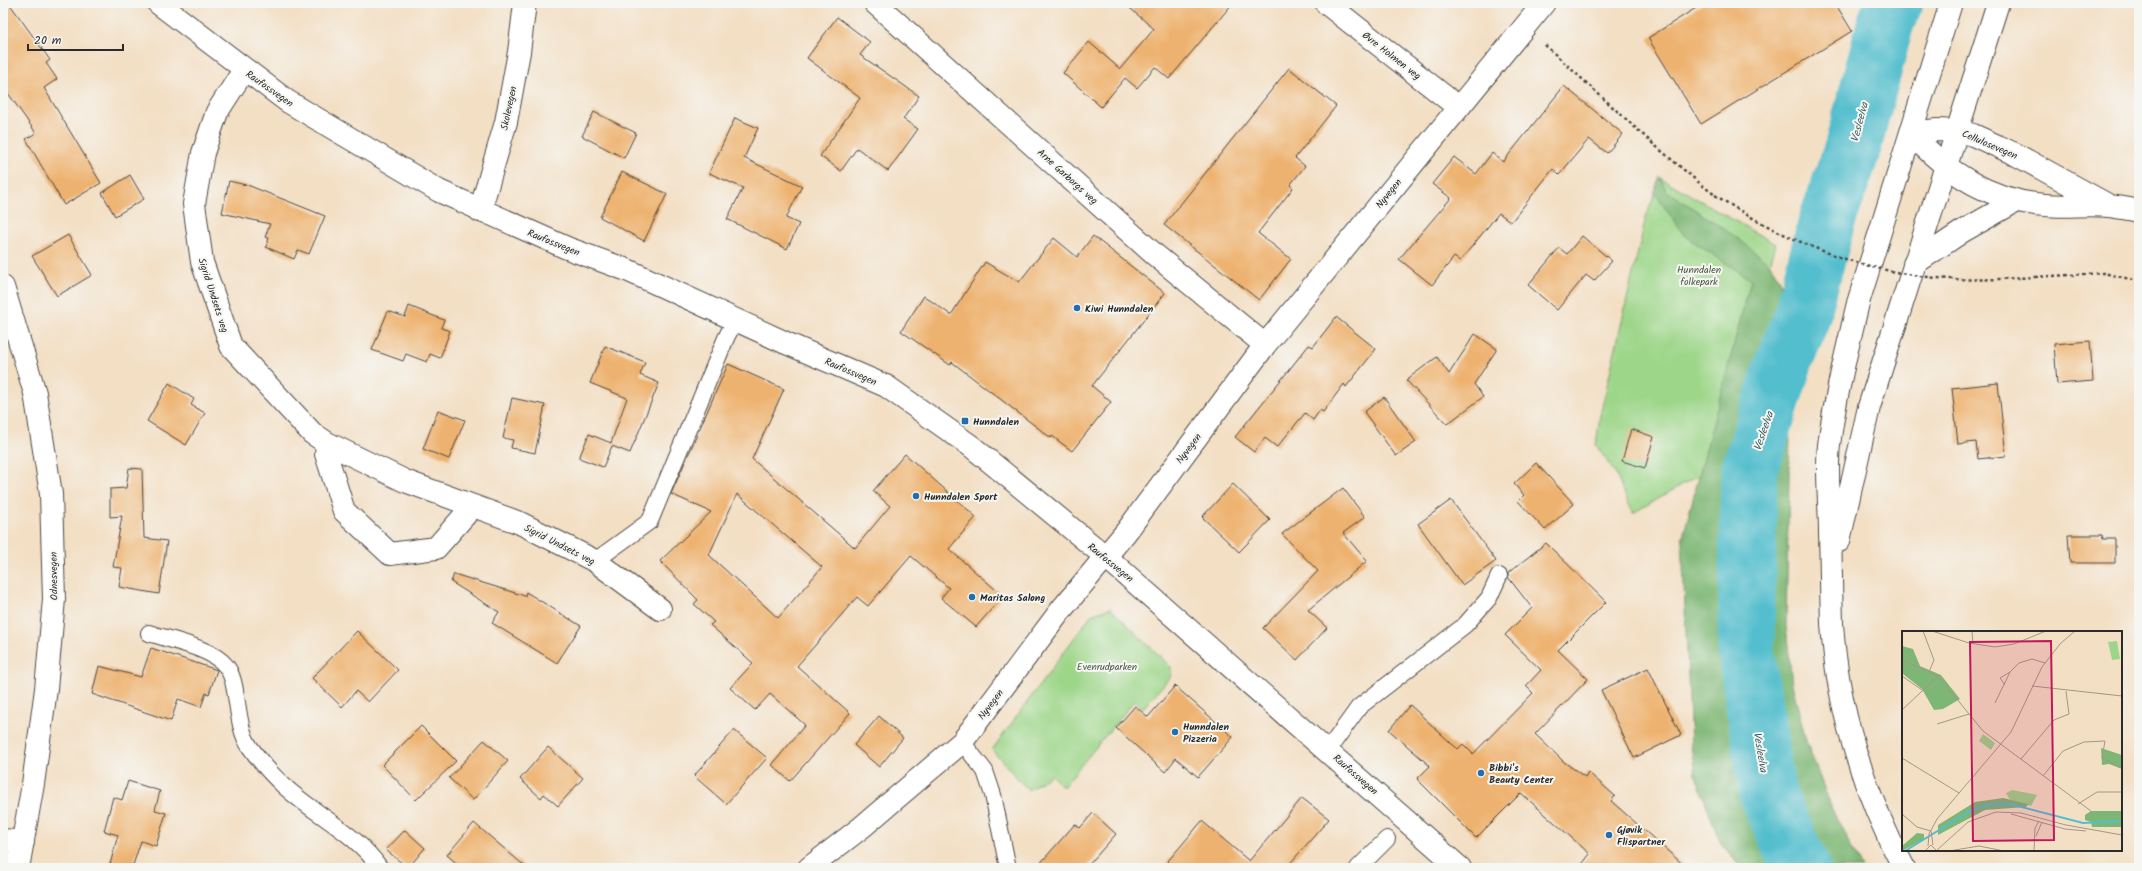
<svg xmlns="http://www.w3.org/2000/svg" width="2142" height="871" viewBox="0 0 2142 871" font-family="Kalam,sans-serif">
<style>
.green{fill:#9dd689;stroke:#64805a}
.forest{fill:#7eb775;stroke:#547150}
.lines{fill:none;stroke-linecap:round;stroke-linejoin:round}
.river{stroke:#53becd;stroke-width:57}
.building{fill:#eeb26f;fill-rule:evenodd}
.lane-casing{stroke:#494642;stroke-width:18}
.street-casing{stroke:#494642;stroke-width:24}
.secondary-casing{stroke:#494642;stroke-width:24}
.primary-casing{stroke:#494642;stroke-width:24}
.path{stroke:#494642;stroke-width:2.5;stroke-dasharray:3 3;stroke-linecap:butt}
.lane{stroke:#fff;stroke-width:16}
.street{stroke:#fff;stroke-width:22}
.secondary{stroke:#fff;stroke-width:22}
.primary{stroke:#fff;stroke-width:22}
.path-bridge{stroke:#494642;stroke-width:2.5;stroke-dasharray:3 3;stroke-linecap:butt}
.poi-dot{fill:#1f6fb2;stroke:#f6f6f2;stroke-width:1.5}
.labels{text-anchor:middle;stroke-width:4;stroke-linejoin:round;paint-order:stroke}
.street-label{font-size:10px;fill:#2b2b2b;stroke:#f6f6f2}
.park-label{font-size:10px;fill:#485642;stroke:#f6f6f2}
.poi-label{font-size:10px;font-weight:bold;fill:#2b2b2b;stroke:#f6f6f2;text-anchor:start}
.water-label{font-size:11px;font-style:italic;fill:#395e64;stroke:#f6f6f2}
.inset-river{fill:none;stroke:#53becd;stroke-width:2}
.inset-road{fill:none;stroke:#a39787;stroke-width:1}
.view{fill:#c2185b;fill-opacity:0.15;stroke:#c2185b;stroke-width:2}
.inset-edge{fill:none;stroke:#2b2b2b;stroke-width:2}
</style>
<rect width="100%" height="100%" fill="#f6f6f2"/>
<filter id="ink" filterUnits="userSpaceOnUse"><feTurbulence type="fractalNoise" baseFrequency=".025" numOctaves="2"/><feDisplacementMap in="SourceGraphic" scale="8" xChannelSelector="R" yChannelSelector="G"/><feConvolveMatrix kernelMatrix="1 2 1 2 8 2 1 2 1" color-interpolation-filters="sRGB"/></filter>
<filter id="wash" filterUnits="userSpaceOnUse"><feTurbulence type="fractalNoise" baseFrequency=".012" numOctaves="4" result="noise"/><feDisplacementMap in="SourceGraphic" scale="16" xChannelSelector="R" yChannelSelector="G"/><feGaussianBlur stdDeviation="0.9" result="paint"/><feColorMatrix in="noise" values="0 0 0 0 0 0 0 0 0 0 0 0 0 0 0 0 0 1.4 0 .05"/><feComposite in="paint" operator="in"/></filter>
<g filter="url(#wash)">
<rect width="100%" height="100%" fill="#f3dfc4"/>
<!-- green -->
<path class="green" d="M1661,178L1775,244L1711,468L1633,513L1615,473L1596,445L1600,416L1646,217Z
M1110,608L1171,667V676L1143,708L1135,700L1063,787L1051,775L1028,790L992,750L1091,615Z"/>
<!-- forest -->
<path class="forest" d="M1660,177L1667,191L1739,239L1772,266L1790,303L1792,333L1786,626L1792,684L1806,741L1832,809L1862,868H1741L1720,842L1695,773L1691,745L1682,540L1751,280L1684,235L1654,192Z"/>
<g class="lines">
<!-- river -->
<path class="river" d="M1802,868L1768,796L1746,651L1749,472L1785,359L1801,319L1827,221L1852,150L1886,22L1894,3"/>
</g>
<g id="blocks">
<!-- building -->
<path class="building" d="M3,3H9L50,60L46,63L57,79L44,88L101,183L64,205L26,139L36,133L3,86Z
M1124,3H1233L1169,79L1155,67L1137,88L1125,78L1101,107L1063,73L1089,42L1120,69L1154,29Z
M1704,3H1835L1852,31L1701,124L1648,38Z
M837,17L870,42L860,55L919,96L903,119L918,129L888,171L857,148L841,171L820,156L860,98L807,58Z
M1289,68L1336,106L1295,158L1305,166L1290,185L1293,188L1258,233L1291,259L1259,300L1164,225Z
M1564,86L1623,134L1607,153L1589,139L1559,175L1553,169L1511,222L1499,213L1460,261L1454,257L1432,285L1399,259L1451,198L1432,184L1454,157L1476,174L1492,153L1503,162Z
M594,112L636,133L624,158L582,136Z
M735,118L758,128L744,158L802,186L786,218L799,224L787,249L727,219L743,188L709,173Z
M622,172L667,194L644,241L600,217Z
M130,175L144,199L115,216L102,193Z
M229,181L250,186L325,216L309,254L298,250L294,259L266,247L269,238L265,237L270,224L222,213Z
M68,235L92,275L57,296L32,256Z
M1093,236L1165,293L1092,386L1111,402L1072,451L1052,436L1051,438L952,362L950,365L901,331L924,296L951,315L985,262L1019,282L1054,238L1077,257Z
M1582,236L1612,261L1594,281L1586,275L1557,310L1528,285L1559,248L1567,254Z
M409,306L444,320L441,328L450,331L440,358L430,354L427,362L406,354L403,361L372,350L388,311L405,317Z
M1336,317L1376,349L1346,387L1344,384L1323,412L1320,410L1313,420L1305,413L1277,447L1265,438L1254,452L1235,437L1309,345L1313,347Z
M1475,334L1497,349L1474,384L1483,397L1447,424L1406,380L1437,357L1449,374Z
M2090,341L2093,381L2057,384L2054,344Z
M605,346L645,362L640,375L659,383L630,453L612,446L603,467L579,458L589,434L611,443L627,398L590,383Z
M728,364L784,389L752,459L855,548L890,506L873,491L905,454L976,517L949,549L1003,596L976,627L941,598L949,588L911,556L868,606L857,597L797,666L850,713L790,781L772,765L805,725L770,694L755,710L730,688L753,663L710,625L714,622L694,604L698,600L660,561L711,512L671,494ZM737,494L822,567L778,618L709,555Z
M169,383L194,399L191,405L205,413L186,445L147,421Z
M1998,383L2006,456L1978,459L1976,442L1958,444L1952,388Z
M1384,397L1416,442L1396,456L1364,412Z
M512,398L545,405L535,453L511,448L513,440L503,438Z
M438,410L465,420L449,459L423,449Z
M1631,429L1654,437L1645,468L1622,461Z
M1536,463L1574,504L1545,530L1518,501L1524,495L1514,484Z
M129,468L142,469L144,538L167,541L159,594L119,587L122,568L113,567L122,516L110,517V489L126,488Z
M1233,484L1270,520L1239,552L1202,517Z
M1343,488L1365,517L1343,533L1367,561L1308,610L1327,628L1297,660L1263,628L1318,571L1282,534Z
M1451,500L1496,561L1462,585L1418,524Z
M2068,535H2102L2103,539H2115V563H2070Z
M1546,543L1606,602L1558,650L1588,679L1535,734L1564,762L1585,777L1588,772L1615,796L1611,801L1687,868H1579L1590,854L1521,793L1476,838L1417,779L1430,766L1389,730L1410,705L1452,744L1458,749L1463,744L1473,754L1533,693L1526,686L1541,670L1505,635L1532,608L1508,577V573Z
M454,574L525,596L526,592L581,626L557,663L492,623L499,612L451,582Z
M357,631L398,670L368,702L356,691L342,707L312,678Z
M151,648L217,670L209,694L206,693L201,707L178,699L171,721L92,694L99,666L141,677Z
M1648,668L1681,735L1634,758L1601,690Z
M1175,686L1233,737L1198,777L1176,758L1165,772L1116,728L1135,706L1148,717Z
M879,716L903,738L879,767L854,745Z
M421,726L456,761L416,800L382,765Z
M734,730L767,758L726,804L694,776Z
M484,740L508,761L473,800L449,778Z
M548,747L583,778L558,806L544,794L541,798L520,779Z
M128,781L160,791L155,810L166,813L156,846L141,841L132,868H109L118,835L104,831L113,797L122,800Z
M1302,798L1329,819L1286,868H1162L1202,821L1249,861Z
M1093,813L1116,834L1086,868H1036L1075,824L1080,828Z
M474,823L527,868H462L447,855Z
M405,830L425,848L408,868L386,850Z"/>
</g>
</g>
<g filter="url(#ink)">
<use href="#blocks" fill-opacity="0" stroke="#494642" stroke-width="1"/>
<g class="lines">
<defs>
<path id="lane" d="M595,561L650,521L726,338L735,320
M149,633C170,640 212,648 226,666C240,683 234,724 250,747C259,760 272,775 284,786C315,815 355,832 380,868
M962,742L985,771L993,795L1008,868
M1328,750L1359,707L1465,625L1489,598L1499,576
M1358,868L1387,839"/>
<path id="street" d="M875,3L1154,254L1265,345
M1326,3L1458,107
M244,70L217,112L203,153L194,204L202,262L231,346L312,433L327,443L405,481L520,523L595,561L660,609
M1911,133C1946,172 1990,201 2045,205C2066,207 2088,204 2109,206C2119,207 2129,209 2139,211
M1911,133L1937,130L1958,131L1973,135L2015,154L2106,204
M480,211L506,122L519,52L525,3
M327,443L326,454L344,511L390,554L436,548L473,506
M3,840L23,842
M809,868L862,827L962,742L1061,610L1126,532L1265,345L1544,3"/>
<path id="secondary" d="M158,3L287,101L439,191L567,248L627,270L786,343L886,386L971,446L1106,557L1460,868
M3,287L35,393L51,494L54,599L46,689L33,784L18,868"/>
<path id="primary" d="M1914,264L1963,231L2016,201
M1839,541L1869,407L1998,3
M1904,868C1864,794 1837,708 1832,623C1831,593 1831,563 1830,533C1830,505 1826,472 1829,445C1835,397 1847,350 1858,303L1951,3"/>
</defs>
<!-- lane casing -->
<use href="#lane" class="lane-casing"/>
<!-- street casing -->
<use href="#street" class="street-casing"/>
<!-- secondary casing -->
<use href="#secondary" class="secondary-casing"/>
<!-- primary casing -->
<use href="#primary" class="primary-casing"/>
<!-- path -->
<path class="path" d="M1545,45L1652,143L1703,186L1715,195
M2035,277L2103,273L2139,281"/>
<!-- lane -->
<use href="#lane" class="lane"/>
<!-- street -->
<use href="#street" class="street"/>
<!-- secondary -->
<use href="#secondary" class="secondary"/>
<!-- primary -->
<use href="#primary" class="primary"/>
<!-- path-bridge -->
<path class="path-bridge" d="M1715,195C1782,239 1857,271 1938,278C1970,281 2002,279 2035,277"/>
</g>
</g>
<!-- markers -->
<g class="poi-dot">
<circle cx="1077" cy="308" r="4"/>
<rect x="961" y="417" width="8" height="8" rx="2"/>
<circle cx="916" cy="496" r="4"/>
<circle cx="972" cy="597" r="4"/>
<circle cx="1175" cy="732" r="4"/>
<circle cx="1481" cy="773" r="4"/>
<circle cx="1609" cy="835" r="4"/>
</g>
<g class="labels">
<!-- street labels -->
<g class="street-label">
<text transform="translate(1392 55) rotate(38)" y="4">Øvre Holmen veg</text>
<text transform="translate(270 88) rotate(35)" y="4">Raufossvegen</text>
<text transform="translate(508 108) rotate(-78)" y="4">Skolevegen</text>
<text transform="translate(1990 144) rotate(23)" y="4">Cellulosevegen</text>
<text transform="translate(1068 176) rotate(42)" y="4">Arne Garborgs veg</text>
<text transform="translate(1388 193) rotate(-51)" y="4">Nyvegen</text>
<text transform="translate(554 242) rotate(22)" y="4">Raufossvegen</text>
<text transform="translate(214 295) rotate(72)" y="4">Sigrid Undsets veg</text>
<text transform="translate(851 371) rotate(23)" y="4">Raufossvegen</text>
<text transform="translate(1188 448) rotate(-53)" y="4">Nyvegen</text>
<text transform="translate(560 544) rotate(27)" y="4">Sigrid Undsets veg</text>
<text transform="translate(1111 562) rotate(39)" y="4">Raufossvegen</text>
<text transform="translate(53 576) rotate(-91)" y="4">Odnesvegen</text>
<text transform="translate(990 704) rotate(-53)" y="4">Nyvegen</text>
<text transform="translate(1356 774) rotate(41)" y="4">Raufossvegen</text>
</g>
<!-- park labels -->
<g class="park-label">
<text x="1699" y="273">Hunndalen<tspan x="1699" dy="12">folkepark</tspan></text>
<text x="1107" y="670">Evenrudparken</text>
</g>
<!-- poi labels -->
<g class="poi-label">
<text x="1085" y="312">Kiwi Hunndalen</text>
<text x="973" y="425">Hunndalen</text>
<text x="924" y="500">Hunndalen Sport</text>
<text x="980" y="601">Maritas Salong</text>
<text x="1183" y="730">Hunndalen<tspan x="1183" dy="12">Pizzeria</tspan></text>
<text x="1489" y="771">Bibbi's<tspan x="1489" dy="12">Beauty Center</tspan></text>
<text x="1617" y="833">Gjøvik<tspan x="1617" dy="12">Flispartner</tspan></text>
</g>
<!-- water labels -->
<g class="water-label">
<text transform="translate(1859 122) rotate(-75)" y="4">Vesleelva</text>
<text transform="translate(1763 431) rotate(-71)" y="4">Vesleelva</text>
<text transform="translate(1761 752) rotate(81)" y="4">Vesleelva</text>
</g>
</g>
<!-- overview -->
<g transform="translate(1902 631)">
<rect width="220" height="220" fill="#f3dfc4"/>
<path d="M215,10L218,28L210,29L206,11ZM81,103L93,112L89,119L77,110ZM110,159L131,163L135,164L129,175L108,169L104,162Z" fill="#9dd689"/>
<path d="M0,15L11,18L18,35L39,44L58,68L41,78L32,79L20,58L1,43ZM199,117L220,124V138L207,133L200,134ZM134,164L124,176L83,179L36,204V194L73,171L101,167L126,173ZM189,180H220V196H190L189,191L183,189V184ZM15,202L22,203V208L0,220V215Z" fill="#7eb775"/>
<path class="inset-river" d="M3,220L70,179L91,173H108L181,192L220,190"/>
<path class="inset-road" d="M21,0L32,29L27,41M30,0L67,12L93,16L112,13L144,0M70,0L71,13M0,29L36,45L81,100L189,180M0,45L20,59M103,54L98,47L108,41M130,55L220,65M93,72L108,41L117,32L130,28L143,32M0,79L36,45M35,93L67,83M0,127L57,162M119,128L152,89L167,83L164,60M141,145L161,120L182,111L203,110L200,127L220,137M176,173L195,161H220M0,183L15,196L29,200M109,183L163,198L184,200M29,200L31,214M134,205L140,191M26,215L27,203L35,188L109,101L140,36L158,13L173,0M35,219L66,191L94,181L119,182L164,194L220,204M23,220L29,214L35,220M47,220L77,215L102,220M132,220L133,197L137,190"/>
<path class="view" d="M149,10L152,209L71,210L68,11Z"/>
<rect width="220" height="220" class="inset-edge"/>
</g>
<!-- margin -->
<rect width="2142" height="871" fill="none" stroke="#f6f6f2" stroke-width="16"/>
<!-- scale -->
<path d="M28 44v6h95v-6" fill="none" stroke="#2b2b2b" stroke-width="2"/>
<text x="34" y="44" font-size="12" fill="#2b2b2b" stroke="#f6f6f2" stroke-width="3" paint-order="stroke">20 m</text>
</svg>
